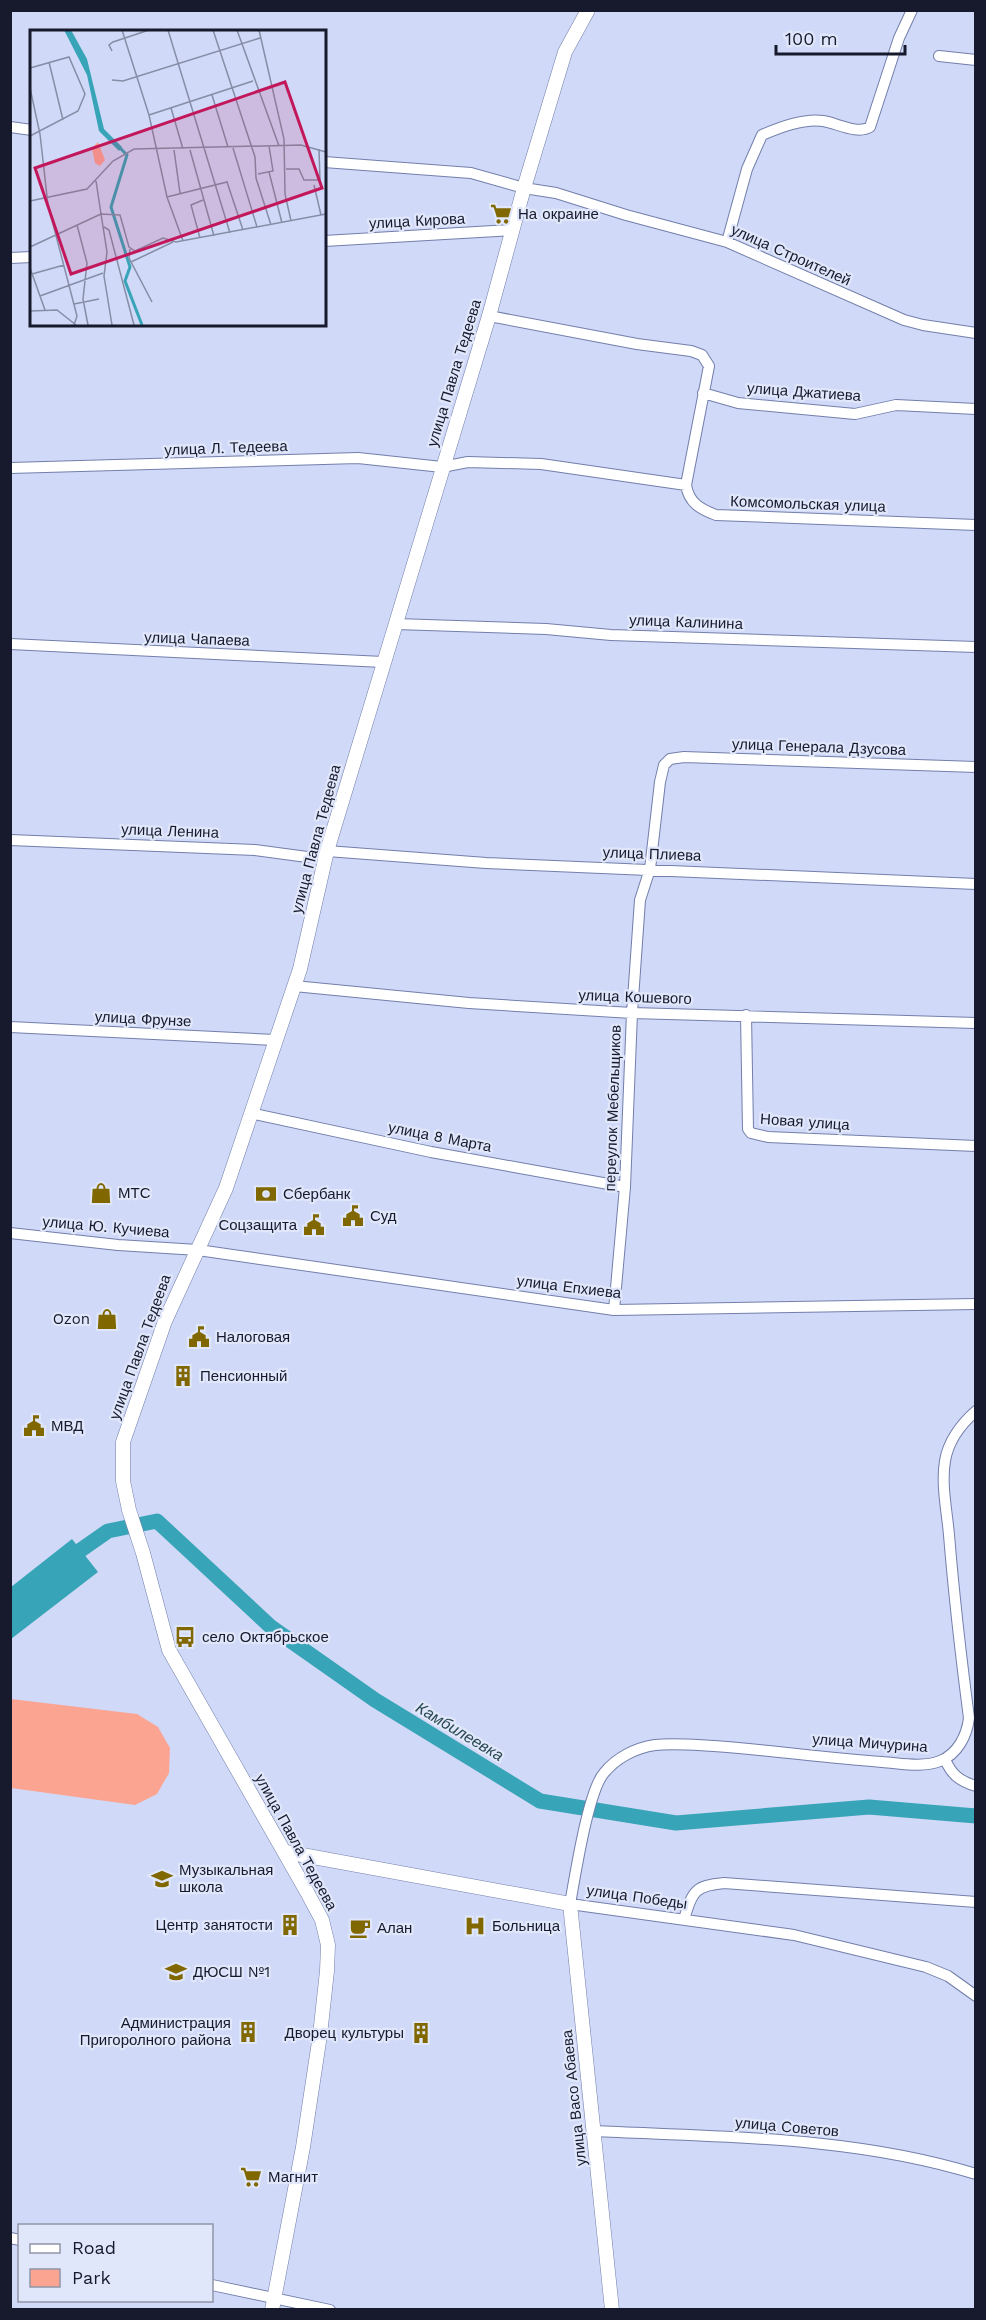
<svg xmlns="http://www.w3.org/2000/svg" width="986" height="2320" viewBox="0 0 986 2320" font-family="'Work Sans',sans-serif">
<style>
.green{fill:#fba492}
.water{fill:#38a4b7}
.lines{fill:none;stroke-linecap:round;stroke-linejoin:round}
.river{stroke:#38a4b7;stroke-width:15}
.minor-casing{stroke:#727fab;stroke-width:12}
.major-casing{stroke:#727fab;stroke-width:15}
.minor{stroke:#fff;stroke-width:10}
.major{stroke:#fff;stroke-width:14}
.labels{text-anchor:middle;stroke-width:4.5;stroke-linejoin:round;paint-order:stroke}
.poi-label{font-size:15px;fill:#161a2c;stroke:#e1e7fb;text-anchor:start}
.street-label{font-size:15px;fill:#161a2c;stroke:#e1e7fb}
.water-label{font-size:16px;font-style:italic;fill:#294950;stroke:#e1e7fb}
.inset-river{fill:none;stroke:#38a4b7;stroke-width:3}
.inset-road{fill:none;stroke:#868da6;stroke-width:1.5}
.view{fill:#c2185b;fill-opacity:0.15;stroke:#c2185b;stroke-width:3}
.inset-edge{fill:none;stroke:#161a2c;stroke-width:3}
</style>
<rect width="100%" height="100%" fill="#d0d9f7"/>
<!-- green -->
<path class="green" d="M11,1699L137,1714L158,1727L170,1748L169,1773L157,1794L135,1805L11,1788Z"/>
<!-- water -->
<path class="water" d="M72,1539L98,1572L11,1639V1587Z"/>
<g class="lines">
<!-- river -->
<path class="river" d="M65,1561L108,1531L157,1521L271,1627L375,1700L540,1801L676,1823L869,1807L976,1816"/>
<defs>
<path id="minor" d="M939,56L976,60
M10,127L32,130
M324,162L471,173L524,188L556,193L626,215L727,242L904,320L923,325L976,333
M324,241L512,230
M727,242L747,169L762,135C780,127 804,118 823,121C837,123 857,135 870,127L899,38L912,10
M10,258L32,257
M489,316L637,344L691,351L702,355L709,366L686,485
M703,393L738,403L855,414L896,405L976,409
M10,468L358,458L442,467L468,462L541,464L686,485C689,503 700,509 716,515L976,525
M396,624L546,629L611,635L976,647
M10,644L383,662
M10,840L255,850L307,857L327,851L486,863L976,884
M294,986L469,1003L632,1013L976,1023
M746,1015L748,1129L751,1133L768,1137L976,1146
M10,1027L275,1040
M250,1113L431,1152L625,1187
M10,1233L118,1245L198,1250L614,1310L976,1304
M614,1310L625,1187L632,1013L640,900L650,869L660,782L664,765L670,759L684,757L976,767
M976,1411C961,1424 948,1442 945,1461C941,1485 947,1511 949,1535C954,1596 961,1657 969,1718C967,1735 958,1754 940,1761C922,1768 900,1763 882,1762C825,1758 770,1750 714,1746C694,1745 674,1743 655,1745C635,1748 616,1758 604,1773C588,1791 575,1877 570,1904L794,1935L926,1967L948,1976L976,1996
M945,1759C951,1774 959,1781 976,1786
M684,1919C693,1891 694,1886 724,1883L976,1902
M594,2131C722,2137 852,2136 976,2174
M10,2238L20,2240
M212,2285L330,2310"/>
<path id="major" d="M286,1852L570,1904L612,2310
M272,2310L303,2147L320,2035L327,1971L328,1945L322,1920L307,1892L169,1650L143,1553L129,1510L123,1481V1442L165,1321L226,1188L300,969L327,851L489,316L524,188L565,52L588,10"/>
</defs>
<!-- minor casing -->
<use href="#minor" class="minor-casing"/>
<!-- major casing -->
<use href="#major" class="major-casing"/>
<!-- minor -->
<use href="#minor" class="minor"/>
<!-- major -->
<use href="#major" class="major"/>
</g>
<!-- icons -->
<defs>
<symbol id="supermarket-bare" viewBox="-9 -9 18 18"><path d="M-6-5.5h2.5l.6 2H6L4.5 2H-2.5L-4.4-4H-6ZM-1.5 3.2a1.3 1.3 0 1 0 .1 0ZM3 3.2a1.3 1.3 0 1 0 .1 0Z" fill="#816700" stroke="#e1e7fb" stroke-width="2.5" paint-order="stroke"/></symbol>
<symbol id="shop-bare" viewBox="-9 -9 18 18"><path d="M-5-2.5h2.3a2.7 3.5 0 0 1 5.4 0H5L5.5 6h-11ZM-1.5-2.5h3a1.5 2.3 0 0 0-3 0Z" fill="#816700" stroke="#e1e7fb" stroke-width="2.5" paint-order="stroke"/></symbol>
<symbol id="bank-bare" viewBox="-9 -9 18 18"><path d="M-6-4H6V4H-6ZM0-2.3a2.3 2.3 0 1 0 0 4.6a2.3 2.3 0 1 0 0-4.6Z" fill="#816700" stroke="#e1e7fb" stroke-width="2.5" paint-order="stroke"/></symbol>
<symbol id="civic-bare" viewBox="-9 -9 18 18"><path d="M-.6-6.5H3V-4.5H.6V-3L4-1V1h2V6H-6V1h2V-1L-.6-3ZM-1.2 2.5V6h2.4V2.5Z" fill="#816700" stroke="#e1e7fb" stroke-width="2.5" paint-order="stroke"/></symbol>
<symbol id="building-bare" viewBox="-9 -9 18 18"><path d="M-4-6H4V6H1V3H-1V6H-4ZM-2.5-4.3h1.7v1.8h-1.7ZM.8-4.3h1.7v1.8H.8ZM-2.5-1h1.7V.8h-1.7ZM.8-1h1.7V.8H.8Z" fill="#816700" stroke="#e1e7fb" stroke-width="2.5" paint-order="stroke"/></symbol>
<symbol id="bus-bare" viewBox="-9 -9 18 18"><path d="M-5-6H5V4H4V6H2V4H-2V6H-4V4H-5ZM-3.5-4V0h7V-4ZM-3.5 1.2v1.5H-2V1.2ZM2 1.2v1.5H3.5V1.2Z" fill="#816700" stroke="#e1e7fb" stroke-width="2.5" paint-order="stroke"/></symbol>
<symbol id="school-bare" viewBox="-9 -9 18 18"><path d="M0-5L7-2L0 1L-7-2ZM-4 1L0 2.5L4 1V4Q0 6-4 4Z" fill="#816700" stroke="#e1e7fb" stroke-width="2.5" paint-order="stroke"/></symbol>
<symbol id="hospital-bare" viewBox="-9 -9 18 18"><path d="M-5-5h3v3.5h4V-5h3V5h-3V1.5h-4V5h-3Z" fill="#816700" stroke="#e1e7fb" stroke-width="2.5" paint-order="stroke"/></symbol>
<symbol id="cafe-bare" viewBox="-9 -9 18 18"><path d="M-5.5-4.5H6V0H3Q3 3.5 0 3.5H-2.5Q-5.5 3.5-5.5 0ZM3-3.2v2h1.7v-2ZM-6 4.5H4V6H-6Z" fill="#816700" stroke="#e1e7fb" stroke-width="2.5" paint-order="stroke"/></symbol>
</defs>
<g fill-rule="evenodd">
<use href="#supermarket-bare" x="486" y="199" width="30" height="30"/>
<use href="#shop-bare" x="86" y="1178" width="30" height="30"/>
<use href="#bank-bare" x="251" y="1179" width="30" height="30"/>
<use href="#civic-bare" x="338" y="1201" width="30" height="30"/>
<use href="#civic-bare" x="299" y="1210" width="30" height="30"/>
<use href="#shop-bare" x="92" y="1304" width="30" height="30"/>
<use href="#civic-bare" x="184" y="1322" width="30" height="30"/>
<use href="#building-bare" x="168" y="1361" width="30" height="30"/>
<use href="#civic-bare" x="19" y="1411" width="30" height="30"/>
<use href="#bus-bare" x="170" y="1622" width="30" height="30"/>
<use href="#school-bare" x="147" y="1864" width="30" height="30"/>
<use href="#building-bare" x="275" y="1910" width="30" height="30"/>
<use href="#hospital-bare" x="460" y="1911" width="30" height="30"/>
<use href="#cafe-bare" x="345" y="1913" width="30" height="30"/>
<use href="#school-bare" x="161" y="1957" width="30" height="30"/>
<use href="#building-bare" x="233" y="2017" width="30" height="30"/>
<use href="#building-bare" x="406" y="2018" width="30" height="30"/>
<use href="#supermarket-bare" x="236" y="2162" width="30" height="30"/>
</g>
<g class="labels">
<!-- poi labels -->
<g class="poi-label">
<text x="518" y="219">На окраине</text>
<text x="118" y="1198">МТС</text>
<text x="283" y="1199">Сбербанк</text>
<text x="370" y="1221">Суд</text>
<text x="297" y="1230" text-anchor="end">Соцзащита</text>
<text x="90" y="1324" text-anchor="end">Ozon</text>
<text x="216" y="1342">Налоговая</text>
<text x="200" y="1381">Пенсионный</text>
<text x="51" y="1431">МВД</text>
<text x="202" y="1642">село Октябрьское</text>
<text x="179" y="1875">Музыкальная<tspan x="179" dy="17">школа</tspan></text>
<text x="273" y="1930" text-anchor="end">Центр занятости</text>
<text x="492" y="1931">Больница</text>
<text x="377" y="1933">Алан</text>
<text x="193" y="1977">ДЮСШ №1</text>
<text x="231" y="2028" text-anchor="end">Администрация<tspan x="231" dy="17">Пригоролного района</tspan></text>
<text x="404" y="2038" text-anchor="end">Дворец культуры</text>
<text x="268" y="2182">Магнит</text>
</g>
<!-- street labels -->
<g class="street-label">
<text transform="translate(417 221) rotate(-3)" y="5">улица Кирова</text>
<text transform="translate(791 255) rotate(24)" y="5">улица Строителей</text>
<text transform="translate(454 373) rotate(-73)" y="5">улица Павла Тедеева</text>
<text transform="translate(804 392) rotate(4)" y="5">улица Джатиева</text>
<text transform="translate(226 448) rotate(-2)" y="5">улица Л. Тедеева</text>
<text transform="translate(808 504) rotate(2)" y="5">Комсомольская улица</text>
<text transform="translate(686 622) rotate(2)" y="5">улица Калинина</text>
<text transform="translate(197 639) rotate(2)" y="5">улица Чапаева</text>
<text transform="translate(819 747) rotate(2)" y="5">улица Генерала Дзусова</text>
<text transform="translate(170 831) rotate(2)" y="5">улица Ленина</text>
<text transform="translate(316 839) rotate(-75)" y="5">улица Павла Тедеева</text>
<text transform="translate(652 854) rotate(2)" y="5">улица Плиева</text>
<text transform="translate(635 997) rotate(2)" y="5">улица Кошевого</text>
<text transform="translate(143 1019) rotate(3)" y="5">улица Фрунзе</text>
<text transform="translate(613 1108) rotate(-88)" y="5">переулок Мебельщиков</text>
<text transform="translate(805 1122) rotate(4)" y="5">Новая улица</text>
<text transform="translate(440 1137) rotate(11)" y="5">улица 8 Марта</text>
<text transform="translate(106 1227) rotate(5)" y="5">улица Ю. Кучиева</text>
<text transform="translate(569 1287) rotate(7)" y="5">улица Епхиева</text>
<text transform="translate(140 1347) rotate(-70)" y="5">улица Павла Тедеева</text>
<text transform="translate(870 1743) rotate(4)" y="5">улица Мичурина</text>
<text transform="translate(296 1842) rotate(61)" y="5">улица Павла Тедеева</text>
<text transform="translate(637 1897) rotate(8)" y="5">улица Победы</text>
<text transform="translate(574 2098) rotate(-96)" y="5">улица Васо Абаева</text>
<text transform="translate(787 2127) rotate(5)" y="5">улица Советов</text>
</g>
<!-- water labels -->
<g class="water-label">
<text transform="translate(460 1731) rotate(31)" y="6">Камбилеевка</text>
</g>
</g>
<!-- overview -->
<g transform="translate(30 30)">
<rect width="296" height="296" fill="#d0d9f7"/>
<path d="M68,112L75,130L70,136L65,133L62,118Z" fill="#fba492"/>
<path d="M34,0H41L57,29L74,99L92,117L89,121L69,101L57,45Z" fill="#38a4b7"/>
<path class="inset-river" d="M87,115L97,125L81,177L100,237L95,251L112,295"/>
<path class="inset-road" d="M92,0L119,85L137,167L153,211M138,0L200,203M183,0L225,127L226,148L241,195M207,0L249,116M229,0L254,109L255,164L261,191M82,21L79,15L83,12L119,0M19,32L33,90M0,38L39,27L55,64L48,81L0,106M82,50L93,51L230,8M0,58L10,104L18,175L47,286L44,295M182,65L198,117M141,78L153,119M119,85L223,51M203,118L227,197M144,120L150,163M160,120L184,206M256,139H269L274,150H290L289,119M239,142L252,193M228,144L243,141L239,116M284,155L291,185M137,167L197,152L213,200M0,171L57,159L83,131L104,119L271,115L296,122M47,195L57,233L53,269L58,295M74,197L79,200L104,295M170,208L161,175L173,170M0,217L71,184L66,151M100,219L99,228L122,272M101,232L143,212M0,238L15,280M2,244L34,235M10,266L73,243M44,274L69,269M0,281L27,280L46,295M82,295L74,246L77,222L71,184L90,185L99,217L105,221L133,208L146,212L296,184"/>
<path class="view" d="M255,52L292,158L41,244L5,138Z"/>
<rect width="296" height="296" class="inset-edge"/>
</g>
<!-- border -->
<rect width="986" height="2320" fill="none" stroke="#161a2c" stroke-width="24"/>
<!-- legend -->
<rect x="18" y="2224" width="195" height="78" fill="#e1e7fb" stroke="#9095a8" stroke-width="1.5"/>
<rect x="30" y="2244" width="30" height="9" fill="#ffffff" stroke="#9095a8" stroke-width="1.5"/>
<text x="72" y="2254" font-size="18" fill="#161a2c">Road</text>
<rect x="30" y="2269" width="30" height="18" fill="#fba492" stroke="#9095a8" stroke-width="1.5"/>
<text x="72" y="2284" font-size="18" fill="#161a2c">Park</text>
<!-- scale -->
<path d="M776 45v9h129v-9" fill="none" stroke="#161a2c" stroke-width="3"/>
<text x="785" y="45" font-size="18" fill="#161a2c" stroke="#e1e7fb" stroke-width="4.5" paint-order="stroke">100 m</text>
</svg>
